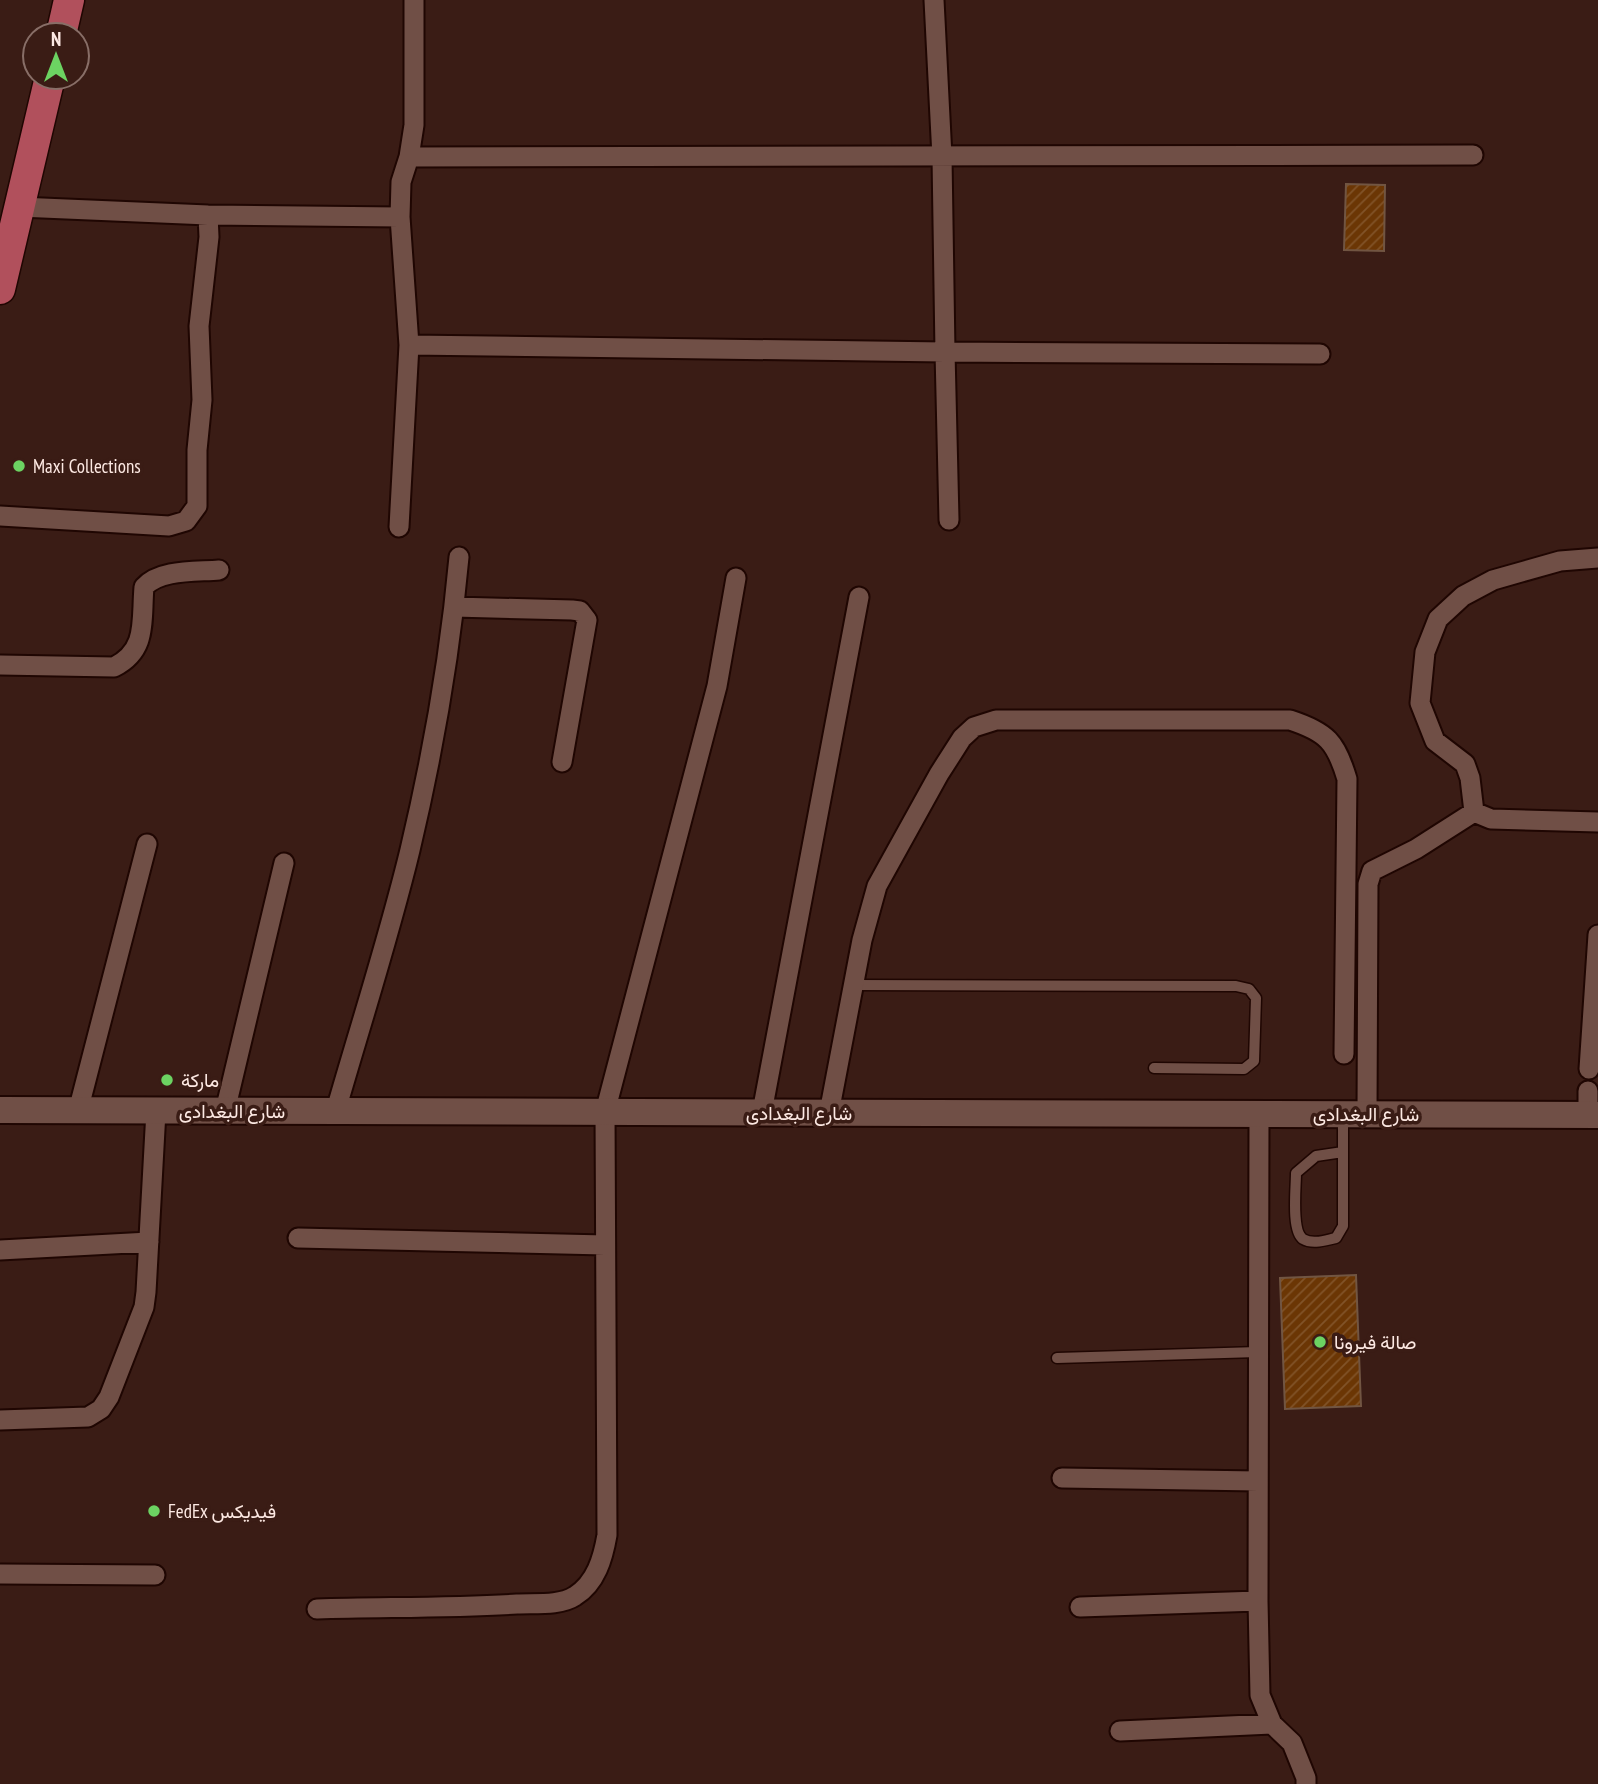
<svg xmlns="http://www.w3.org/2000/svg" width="1598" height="1784" viewBox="0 0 1598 1784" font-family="'PT Sans Narrow',Vazirmatn,sans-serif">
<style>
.building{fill:url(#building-hatch);stroke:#715542;stroke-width:2}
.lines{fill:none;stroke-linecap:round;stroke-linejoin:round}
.lane-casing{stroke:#1f0602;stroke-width:13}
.street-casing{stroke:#1f0602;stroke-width:23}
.secondary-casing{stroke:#1f0602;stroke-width:30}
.primary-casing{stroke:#1f0602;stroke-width:33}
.lane{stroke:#704f46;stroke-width:10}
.street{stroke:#704f46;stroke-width:19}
.secondary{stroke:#704f46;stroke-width:26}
.primary{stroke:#b1505c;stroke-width:30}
.poi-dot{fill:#6cd362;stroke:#3a1c15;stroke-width:2.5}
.labels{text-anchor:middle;stroke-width:7;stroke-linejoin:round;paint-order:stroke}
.poi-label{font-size:19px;fill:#fde9e3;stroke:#3a1c15;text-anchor:start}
.street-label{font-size:19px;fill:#fde9e3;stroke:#3a1c15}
</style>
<defs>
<pattern id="building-hatch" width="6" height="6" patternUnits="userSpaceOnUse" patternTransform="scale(1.75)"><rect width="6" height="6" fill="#6b3604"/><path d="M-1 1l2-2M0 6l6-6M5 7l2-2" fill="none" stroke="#815328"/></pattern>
</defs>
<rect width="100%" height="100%" fill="#3a1c15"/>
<!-- building -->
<path class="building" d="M1346,184L1385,185L1384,251L1344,250Z
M1356,1275L1361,1406L1285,1409L1280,1278Z"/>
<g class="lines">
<defs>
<path id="lane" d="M853,985L1236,986L1249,989L1256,998L1254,1061L1244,1069L1154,1068
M1343,1117V1226L1336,1238C1326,1240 1313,1245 1303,1239C1291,1231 1296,1188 1296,1173L1316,1156L1343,1152
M1057,1358L1258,1352"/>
<path id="street" d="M414,0V125L409,157L401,182L400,217L409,345L945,352L949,520
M934,0L942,157L945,352L1320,354
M409,157L1473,155
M19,207L208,215L400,217
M0,516L169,526L186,521L197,506V450L202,400L199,326L209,237L208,215
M399,527L409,345
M1598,558L1560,561L1493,580L1463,596L1438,619L1425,652L1420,703L1435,741L1465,764L1470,778L1474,812L1491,819L1598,822
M454,607L572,610L580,611L587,620L562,762
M0,665L114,667C148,650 141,621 144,587C160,569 196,572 219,570
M1589,1069L1598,935
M1588,1091V1115
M336,1110C361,1023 389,937 410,850C433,753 450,656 459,557
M78,1111L147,844
M225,1111L284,863
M762,1112L859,597
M829,1113L862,940L877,886L939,774L962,738L974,727L996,720H1290C1327,732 1336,742 1347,779L1344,1054
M1259,1114L1258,1601L1260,1695L1272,1724L1292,1743L1306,1778V1784
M1367,1114L1368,884L1372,871L1416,849L1474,812
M298,1238L605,1245
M0,1250L149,1242
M0,1420L88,1417L101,1409L109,1397L144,1307L146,1292L156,1111
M1062,1478L1258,1481
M0,1574L155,1575
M1080,1607L1258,1601
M317,1609C383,1607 450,1608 517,1604C534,1603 560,1606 575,1596C596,1583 603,1558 607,1535L605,1112L717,686L736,578
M1120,1731L1272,1724"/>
<path id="secondary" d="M0,1110L1598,1115"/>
<path id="primary" d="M61,35L69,0
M0,289L50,77"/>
</defs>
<!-- lane casing -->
<use href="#lane" class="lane-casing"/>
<!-- street casing -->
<use href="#street" class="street-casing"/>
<!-- secondary casing -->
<use href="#secondary" class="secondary-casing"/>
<!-- primary casing -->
<use href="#primary" class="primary-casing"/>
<!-- lane -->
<use href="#lane" class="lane"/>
<!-- street -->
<use href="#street" class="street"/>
<!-- secondary -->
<use href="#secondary" class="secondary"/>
<!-- primary -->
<use href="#primary" class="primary"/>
</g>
<!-- markers -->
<g class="poi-dot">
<circle cx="19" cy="466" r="7"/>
<circle cx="167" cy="1080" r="7"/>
<circle cx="1320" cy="1342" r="7"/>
<circle cx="154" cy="1511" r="7"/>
</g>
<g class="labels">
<!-- poi labels -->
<g class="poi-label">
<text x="33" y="473">Maxi Collections</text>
<text x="181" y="1087">ماركة</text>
<text x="1334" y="1349">صالة فيرونا</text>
<text x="168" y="1518">FedEx فيديكس</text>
</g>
<!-- street labels -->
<g class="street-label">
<text x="232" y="1118">شارع البغدادى</text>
<text x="799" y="1120">شارع البغدادى</text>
<text x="1366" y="1121">شارع البغدادى</text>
</g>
</g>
<!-- north arrow -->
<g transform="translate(56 56)"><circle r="33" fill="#3a1c15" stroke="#886e67" stroke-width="2"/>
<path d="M0-5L12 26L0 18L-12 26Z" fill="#6cd362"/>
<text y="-10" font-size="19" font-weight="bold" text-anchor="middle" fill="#fde9e3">N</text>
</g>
</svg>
